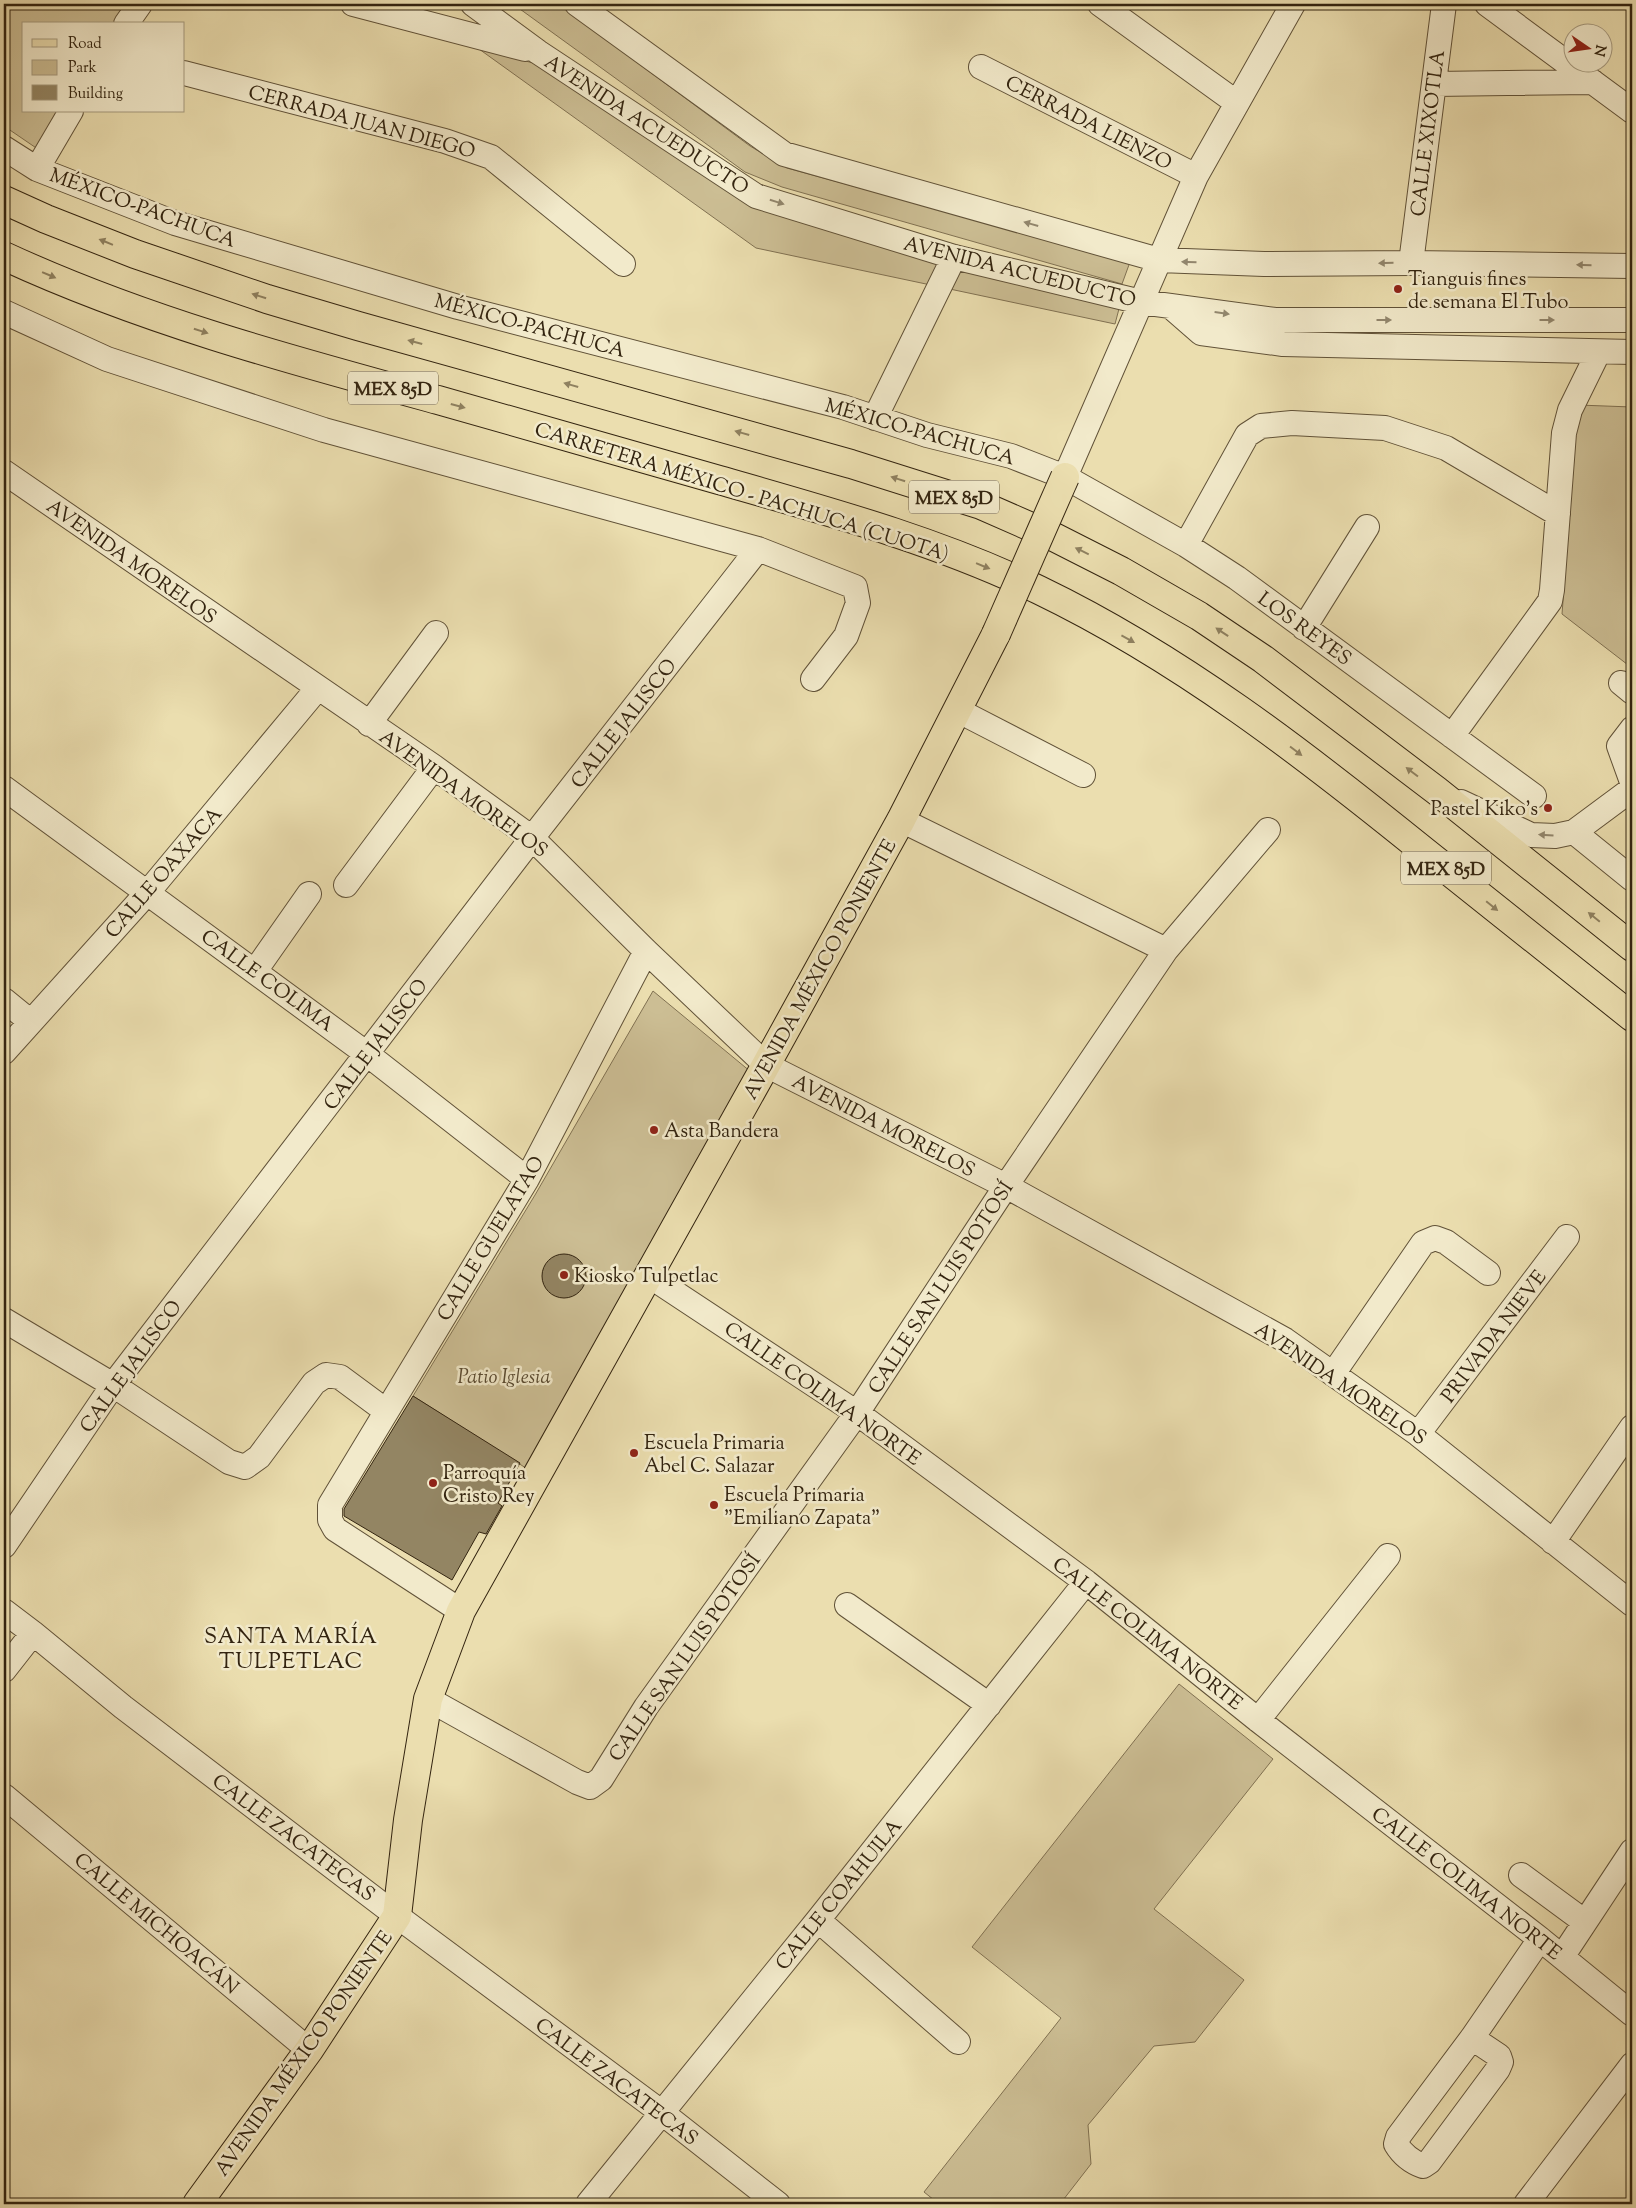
<svg xmlns="http://www.w3.org/2000/svg" width="1636" height="2208" viewBox="0 0 1636 2208" font-family="'Sorts Mill Goudy',serif">
<style>
.green{fill:#ccbe94;stroke:#807152}
.building{fill:#938563;stroke:#332410}
.lines{fill:none;stroke-linecap:round;stroke-linejoin:round}
.minor-casing{stroke:#615238;stroke-width:26}
.major-casing{stroke:#332410;stroke-width:30}
.highway-casing{stroke:#332410;stroke-width:30}
.minor{stroke:#f2eacb;stroke-width:24}
.major{stroke:#ebdeaf;stroke-width:28}
.highway{stroke:#ebdeaf;stroke-width:28}
.major-bridge-casing{stroke:#332410;stroke-width:30;stroke-linecap:butt}
.major-bridge{stroke:#ebdeaf;stroke-width:28}
.oneway{fill:#92876e}
.oneway2{fill:#8f8160}
.poi-dot{fill:#8f2418;stroke:#f2eacb;stroke-width:2}
.labels{text-anchor:middle;stroke-width:5;stroke-linejoin:round;paint-order:stroke}
.shield{fill:#f2eacb;stroke:#6c5f48;stroke-width:1}
.shield-label{font-size:19px;font-weight:bold;fill:#332410}
.street-label{font-size:20px;fill:#332410;stroke:#f2eacb}
.poi-label{font-size:20px;fill:#332410;stroke:#f2eacb;text-anchor:start}
.park-label{font-size:20px;font-style:italic;fill:#594a31;stroke:#f2eacb}
.quarter-label{font-size:22px;letter-spacing:1px;fill:#332410;stroke:#f2eacb}
</style>
<rect width="100%" height="100%" fill="#ebdeaf"/>
<filter id="stains"><feTurbulence type="fractalNoise" baseFrequency=".004" numOctaves="4"/><feColorMatrix values="0 0 0 0 .2 0 0 0 0 .09 0 0 0 0 .02 0 0 0 .5 -.17"/></filter>
<radialGradient id="worn" r=".72"><stop offset=".6" stop-color="#630" stop-opacity="0"/><stop offset="1" stop-color="#630" stop-opacity=".3"/></radialGradient>
<!-- green -->
<path class="green" d="M4,4H142L127,24H24V111H71L45,154L4,126Z
M513,4H558L750,146L787,168L1130,262L1122,284L782,187L745,172Z
M479,49L541,65L747,203L1120,305L1115,324L756,248Z
M1578,405L1632,407V668L1562,614Z
M653,991L751,1072L529,1470L413,1396L535,1195Z
M1179,1684L1273,1759L1154,1909L1244,1980L1195,2042L1154,2046L1088,2125L1091,2164L1060,2204H939L924,2192L1061,2018L972,1947Z"/>
<!-- building -->
<path class="building" d="M542 1276a22 22 0 1 1 44 0a22 22 0 1 1-44 0Z
M413,1396L520,1463L498,1503L502,1506L486,1534L479,1532L452,1580L344,1516V1509Z"/>
<g class="lines">
<defs>
<path id="minor" d="M353,4L525,49
M473,4L538,52L756,196L954,257L1141,302L1275,320H1632
M577,4L784,154L1159,260L1264,264L1411,263L1632,266
M1100,4L1237,103
M1487,4L1632,111
M126,24L140,4
M981,67L1196,176
M184,73L445,141L491,157L623,264
M1434,84L1593,82
M4,148L37,169L175,223L458,307L843,407L927,435L1011,456L1065,477L1186,545L1237,578L1534,796
M37,169L71,111
M1411,263L1444,4
M1170,306L1201,333L1283,344L1632,352
M4,312L107,359L324,430L758,549L855,587L858,603L846,636L813,679
M875,418L954,257
M4,472L434,767L532,838L646,951L766,1065L1006,1186L1285,1340L1418,1434L1632,1604
M1065,477L1196,176L1293,4
M1186,545L1247,435L1261,426L1292,423L1385,428L1446,448L1558,514
M1304,628L1367,527
M1621,683L1632,692
M957,710L1083,775
M369,724L436,633
M1632,729L1619,746L1632,782
M1452,736L1550,601L1552,590L1564,433L1570,410L1598,353
M4,788L367,1054L527,1179
M1461,802L1531,835L1555,836L1574,832L1632,789
M901,820L1166,950
M1574,832L1632,879
M346,885L434,767
M255,971L309,894
M4,1000L31,1022
M4,1052L148,892L317,689
M648,1275L857,1413L1086,1582L1258,1720L1540,1939L1632,2014
M4,1320L113,1385L229,1462L245,1467L259,1457L314,1383L326,1375L340,1377L386,1411
M1333,1374L1423,1243L1435,1238L1446,1242L1488,1273
M1418,1434L1567,1237
M1553,1542L1632,1427
M4,1546L113,1385L532,838L758,549
M847,1605L989,1705
M4,1611L33,1633L123,1707L397,1916L661,2112L778,2204
M461,1611L335,1529L330,1520V1505L527,1179L646,951
M4,1670L33,1633
M428,1699L577,1782L590,1787L601,1779L646,1707L857,1413L1006,1186L1166,950L1268,830
M1258,1720L1388,1556
M4,1796L309,2050
M1521,1875L1585,1922
M818,1920L958,2042
M1562,1957L1632,1851
M1472,2038L1499,2056L1501,2062L1498,2069L1429,2162L1423,2166C1412,2162 1402,2154 1396,2144L1398,2137L1472,2038L1540,1939
M588,2204L818,1920L1086,1582
M1526,2204L1632,2065"/>
<path id="major" d="M197,2204L309,2050L397,1916L408,1820L428,1699L461,1611L766,1065L901,820L996,634"/>
<path id="highway" d="M4,200L46,219L135,254L267,299L358,326L851,464L981,505L1054,537L1121,571L1199,616L1263,659L1437,791L1632,947
M4,256C142,320 291,360 438,400C532,426 625,454 719,480C827,511 938,541 1039,590C1180,658 1304,754 1425,852C1494,907 1563,962 1632,1017"/>
</defs>
<!-- minor casing -->
<use href="#minor" class="minor-casing"/>
<!-- major casing -->
<use href="#major" class="major-casing"/>
<!-- highway casing -->
<use href="#highway" class="highway-casing"/>
<!-- minor -->
<use href="#minor" class="minor"/>
<!-- major -->
<use href="#major" class="major"/>
<!-- highway -->
<use href="#highway" class="highway"/>
<defs>
<path id="major-bridge" d="M996,634L1065,477"/>
</defs>
<!-- major-bridge casing -->
<use href="#major-bridge" class="major-bridge-casing"/>
<!-- major-bridge -->
<use href="#major-bridge" class="major-bridge"/>
</g>
<!-- one-way arrows -->
<defs><path id="oneway-solid" d="M-6-.8H1V-3.2L6.5 0L1 3.2V.8H-6Z" transform="scale(1.25)"/></defs>
<g class="oneway">
<use href="#oneway-solid" transform="translate(777 202) rotate(17)"/>
<use href="#oneway-solid" transform="translate(1031 224) rotate(-164)"/>
<use href="#oneway-solid" transform="translate(1189 262) rotate(-178)"/>
<use href="#oneway-solid" transform="translate(1386 263) rotate(179)"/>
<use href="#oneway-solid" transform="translate(1584 265) rotate(-179)"/>
<use href="#oneway-solid" transform="translate(1222 313) rotate(8)"/>
<use href="#oneway-solid" transform="translate(1384 320)"/>
<use href="#oneway-solid" transform="translate(1547 320)"/>
<use href="#oneway-solid" transform="translate(1546 835) rotate(-177)"/>
</g>
<g class="oneway2">
<use href="#oneway-solid" transform="translate(106 242) rotate(-158)"/>
<use href="#oneway-solid" transform="translate(49 275) rotate(23)"/>
<use href="#oneway-solid" transform="translate(259 296) rotate(-162)"/>
<use href="#oneway-solid" transform="translate(201 331) rotate(18)"/>
<use href="#oneway-solid" transform="translate(415 342) rotate(-165)"/>
<use href="#oneway-solid" transform="translate(571 385) rotate(-164)"/>
<use href="#oneway-solid" transform="translate(458 406) rotate(15)"/>
<use href="#oneway-solid" transform="translate(742 433) rotate(-164)"/>
<use href="#oneway-solid" transform="translate(898 479) rotate(-162)"/>
<use href="#oneway-solid" transform="translate(1082 551) rotate(-154)"/>
<use href="#oneway-solid" transform="translate(983 566) rotate(22)"/>
<use href="#oneway-solid" transform="translate(1222 632) rotate(-146)"/>
<use href="#oneway-solid" transform="translate(1128 639) rotate(29)"/>
<use href="#oneway-solid" transform="translate(1296 751) rotate(37)"/>
<use href="#oneway-solid" transform="translate(1412 772) rotate(-143)"/>
<use href="#oneway-solid" transform="translate(1492 906) rotate(39)"/>
<use href="#oneway-solid" transform="translate(1594 917) rotate(-141)"/>
</g>
<!-- markers -->
<g class="poi-dot">
<circle cx="1398" cy="289" r="5"/>
<circle cx="1548" cy="808" r="5"/>
<circle cx="654" cy="1130" r="5"/>
<circle cx="564" cy="1275" r="5"/>
<circle cx="634" cy="1453" r="5"/>
<circle cx="433" cy="1483" r="5"/>
<circle cx="714" cy="1505" r="5"/>
</g>
<g class="labels">
<!-- shield labels -->
<g class="shield">
<rect x="348" y="371.5" width="90" height="33" rx="4"/>
<rect x="909" y="480.5" width="90" height="33" rx="4"/>
<rect x="1401" y="851.5" width="90" height="33" rx="4"/>
</g>
<g class="shield-label">
<text x="393" y="395">MEX 85D</text>
<text x="954" y="504">MEX 85D</text>
<text x="1446" y="875">MEX 85D</text>
</g>
<!-- street labels -->
<g class="street-label">
<text transform="translate(362 121) rotate(15)" y="7">CERRADA JUAN DIEGO</text>
<text transform="translate(1089 122) rotate(27)" y="7">CERRADA LIENZO</text>
<text transform="translate(647 124) rotate(33)" y="7">AVENIDA ACUEDUCTO</text>
<text transform="translate(1427 133) rotate(-83)" y="7">CALLE XIXOTLA</text>
<text transform="translate(143 207) rotate(20)" y="7">MÉXICO-PACHUCA</text>
<text transform="translate(1020 271) rotate(14)" y="7">AVENIDA ACUEDUCTO</text>
<text transform="translate(530 325) rotate(15)" y="7">MÉXICO-PACHUCA</text>
<text transform="translate(920 431) rotate(16)" y="7">MÉXICO-PACHUCA</text>
<text transform="translate(742 491) rotate(17)" y="7">CARRETERA MÉXICO - PACHUCA (CUOTA)</text>
<text transform="translate(132 561) rotate(35)" y="7">AVENIDA MORELOS</text>
<text transform="translate(1305 628) rotate(36)" y="7">LOS REYES</text>
<text transform="translate(623 723) rotate(-52)" y="7">CALLE JALISCO</text>
<text transform="translate(464 793) rotate(36)" y="7">AVENIDA MORELOS</text>
<text transform="translate(163 872) rotate(-49)" y="7">CALLE OAXACA</text>
<text transform="translate(819 969) rotate(-61)" y="7">AVENIDA MÉXICO PONIENTE</text>
<text transform="translate(268 980) rotate(36)" y="7">CALLE COLIMA</text>
<text transform="translate(375 1044) rotate(-53)" y="7">CALLE JALISCO</text>
<text transform="translate(884 1125) rotate(27)" y="7">AVENIDA MORELOS</text>
<text transform="translate(490 1238) rotate(-59)" y="7">CALLE GUELATAO</text>
<text transform="translate(940 1287) rotate(-57)" y="7">CALLE SAN LUIS POTOSÍ</text>
<text transform="translate(1493 1336) rotate(-53)" y="7">PRIVADA NIEVE</text>
<text transform="translate(130 1366) rotate(-54)" y="7">CALLE JALISCO</text>
<text transform="translate(1341 1383) rotate(34)" y="7">AVENIDA MORELOS</text>
<text transform="translate(823 1393) rotate(35)" y="7">CALLE COLIMA NORTE</text>
<text transform="translate(1148 1633) rotate(38)" y="7">CALLE COLIMA NORTE</text>
<text transform="translate(684 1657) rotate(-55)" y="7">CALLE SAN LUIS POTOSÍ</text>
<text transform="translate(294 1837) rotate(37)" y="7">CALLE ZACATECAS</text>
<text transform="translate(1467 1883) rotate(38)" y="7">CALLE COLIMA NORTE</text>
<text transform="translate(838 1894) rotate(-51)" y="7">CALLE COAHUILA</text>
<text transform="translate(157 1923) rotate(40)" y="7">CALLE MICHOACÁN</text>
<text transform="translate(303 2053) rotate(-55)" y="7">AVENIDA MÉXICO PONIENTE</text>
<text transform="translate(617 2081) rotate(37)" y="7">CALLE ZACATECAS</text>
</g>
<!-- poi labels -->
<g class="poi-label">
<text x="1408" y="285">Tianguis fines<tspan x="1408" dy="23">de semana El Tubo</tspan></text>
<text x="1538" y="815" text-anchor="end">Pastel Kiko's</text>
<text x="664" y="1137">Asta Bandera</text>
<text x="574" y="1282">Kiosko Tulpetlac</text>
<text x="644" y="1449">Escuela Primaria<tspan x="644" dy="23">Abel C. Salazar</tspan></text>
<text x="443" y="1479">Parroquía<tspan x="443" dy="23">Cristo Rey</tspan></text>
<text x="724" y="1501">Escuela Primaria<tspan x="724" dy="23">"Emiliano Zapata"</tspan></text>
</g>
<!-- park labels -->
<g class="park-label">
<text x="504" y="1383">Patio Iglesia</text>
</g>
<!-- quarter labels -->
<g class="quarter-label">
<text x="291" y="1643">SANTA MARÍA<tspan x="291" dy="25">TULPETLAC</tspan></text>
</g>
</g>
<!-- margin -->
<rect width="1636" height="2208" fill="none" stroke="#ebdeaf" stroke-width="20"/>
<rect x="5" y="5" width="1626" height="2198" fill="none" stroke="#332410" stroke-width="2.5"/>
<rect x="10" y="10" width="1616" height="2188" fill="none" stroke="#332410"/>
<!-- legend -->
<rect x="22" y="22" width="162" height="90" fill="#f2eacb" stroke="#a69b80"/>
<rect x="32" y="39" width="25" height="8" fill="#ebdeaf" stroke="#a69b80"/>
<text x="68" y="48" font-size="15" fill="#332410">Road</text>
<rect x="32" y="60" width="25" height="15" fill="#ccbe94" stroke="#a69b80"/>
<text x="68" y="72" font-size="15" fill="#332410">Park</text>
<rect x="32" y="85" width="25" height="15" fill="#938563" stroke="#a69b80"/>
<text x="68" y="98" font-size="15" fill="#332410">Building</text>
<!-- north arrow -->
<g transform="translate(1588 48) rotate(103)"><circle r="24" fill="#f2eacb" stroke="#a69b80"/>
<path d="M0-4L9 19L0 12L-9 19Z" fill="#8f2418"/>
<text y="-8" font-size="14" font-weight="bold" text-anchor="middle" fill="#332410">N</text>
</g>
<rect width="100%" height="100%" filter="url(#stains)"/>
<rect width="100%" height="100%" fill="url(#worn)"/>
</svg>
